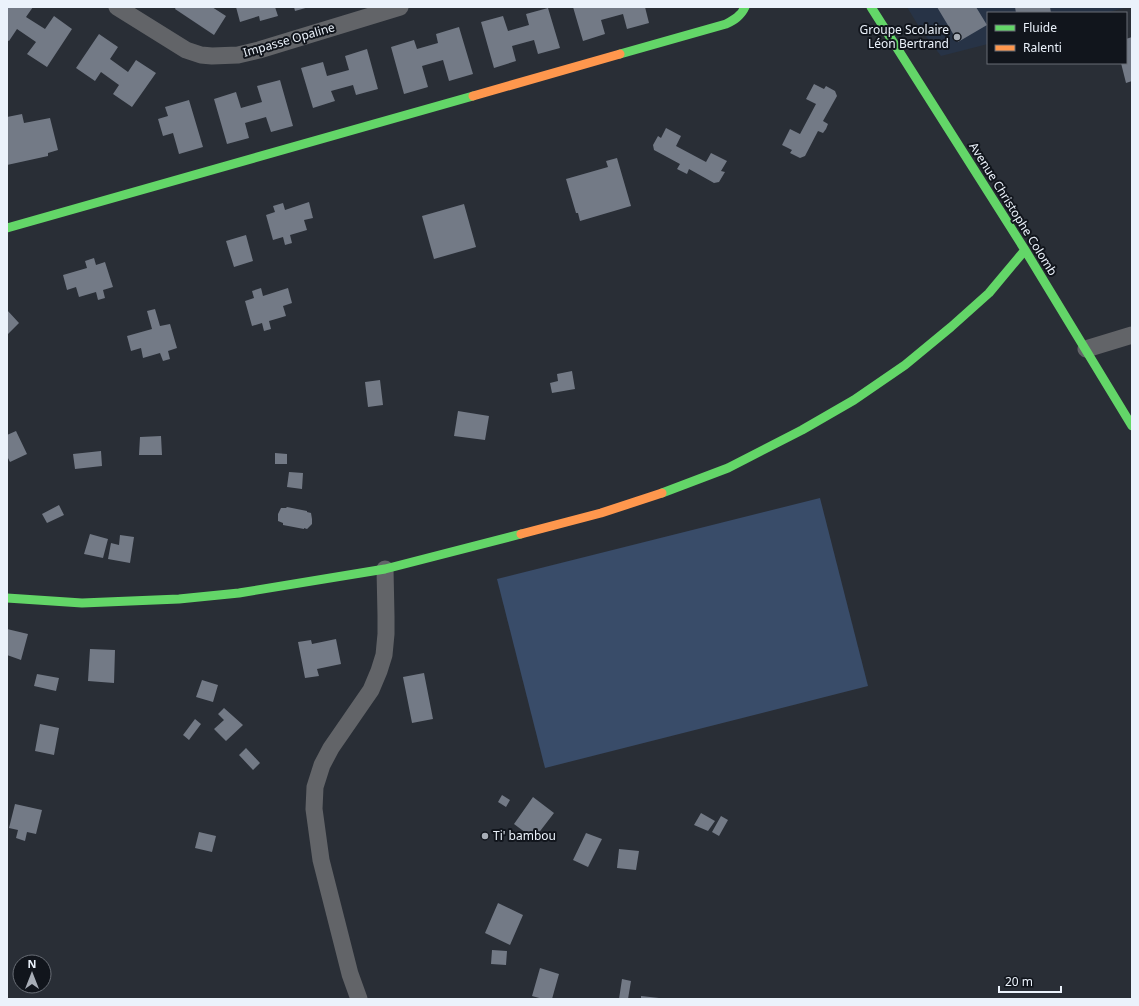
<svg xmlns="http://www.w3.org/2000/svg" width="1139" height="1006" viewBox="0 0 1139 1006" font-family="'Noto Sans',sans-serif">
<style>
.built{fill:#273346}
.green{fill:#394c69}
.building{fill:#737a86}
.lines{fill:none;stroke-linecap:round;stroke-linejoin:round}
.street{stroke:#626468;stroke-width:17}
.fast{stroke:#63d668;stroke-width:9}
.slow{stroke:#ff974d;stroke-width:9}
.poi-dot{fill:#a7adb6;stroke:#11151c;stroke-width:1.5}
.labels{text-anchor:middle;stroke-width:4;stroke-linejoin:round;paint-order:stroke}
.poi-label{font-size:12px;fill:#ebf2fb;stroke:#11151c;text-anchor:end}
.street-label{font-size:12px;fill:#ebf2fb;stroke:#11151c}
</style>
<rect width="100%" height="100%" fill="#292e36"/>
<!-- built -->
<path class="built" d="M907,7H1128L1105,13H988V44L941,56L921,30Z"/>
<!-- green -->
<path class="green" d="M820,498L868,686L545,768L497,579Z"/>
<!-- building -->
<path class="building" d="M7,7H33L26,17L45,29L54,16L72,29L47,67L27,54L36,42L17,29L9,41L7,40Z
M176,7H212L226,16L214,35L175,9Z
M236,7H275L278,16L260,21L259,16L240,22Z
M294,7H309L295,11Z
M573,7H645L649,23L627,29L623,14L601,20L605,34L583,41Z
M937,7H976L987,25L958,42Z
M1015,7H1050L1051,13H1016Z
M548,8L560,48L538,54L534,40L512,46L516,61L494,68L481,22L503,16L508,31L529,25L526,14Z
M459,27L473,74L449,81L443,60L422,66L428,87L404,94L391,47L414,40L417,49L438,43L436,34Z
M99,34L118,47L110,59L128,72L136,60L156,73L132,107L113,94L119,85L101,72L95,81L76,68Z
M1132,37V81L1126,83L1121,63H1126V39Z
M367,49L378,89L356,95L353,85L331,91L335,101L313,108L301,68L323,62L327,76L349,70L345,56Z
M280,80L293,126L271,132L266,117L245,123L249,138L227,144L214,99L236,92L241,108L262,102L257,86Z
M814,84L824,89L826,86L835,91L837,96L823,121L828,124L826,129L823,133L818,131L805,156L800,158L790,153L792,150L782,145L790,129L800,134L816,104L806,99Z
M189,100L203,147L179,154L173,133L163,136L158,119L168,116L165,107Z
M22,114L24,123L50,118L58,150L48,153V156L7,165V117Z
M666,128L681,136L676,146L706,162L711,153L727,161L721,171L725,172L719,182L714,183L689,169L687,174L677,169L680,164L654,150L653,145L658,136L661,138Z
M617,158L631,206L580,221L578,213H576L566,179L608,167L606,161Z
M309,202L313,218L304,220L307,230L290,235L292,243L285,245L283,237L273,240L266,215L275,212L273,206L283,203L285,210Z
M464,204L476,247L434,259L422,216Z
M246,235L253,261L234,267L226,241Z
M94,258L96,265L105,262L113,287L103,290L105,298L98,300L96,292L79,297L76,287L67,290L63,275L87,268L85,261Z
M261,288L263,296L288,288L292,303L283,306L286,316L269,321L271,329L264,331L262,323L252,326L245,301L254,298L252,291Z
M155,309L160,326L170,324L177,348L168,351L170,359L163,361L160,353L143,358L141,348L131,351L127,336L152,329L147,311Z
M7,310L19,323L7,335Z
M572,371L575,389L552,393L550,383L558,381L557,374Z
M380,380L383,405L368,407L365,382Z
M458,411L489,416L485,440L454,436Z
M16,431L27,454L10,462L7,456V435Z
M161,436L162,455H139L140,437Z
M101,451L102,466L75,469L73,454Z
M275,453L287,454V464H275Z
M289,472L303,473L302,489L287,487Z
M59,505L64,515L47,523L42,514Z
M287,507L307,511V512L311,513L312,519V524L307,529L304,528V529L283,525V523L278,521V514L281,508H286Z
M90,534L108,539L103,558L84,554Z
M120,535L134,537L130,563L108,559L111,543L119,545Z
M7,629L28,634L21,660L7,655Z
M336,639L341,664L317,669L319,676L305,678L298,642L311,640L312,644Z
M90,649L115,650L114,683L88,681Z
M424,673L433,719L412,723L403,677Z
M37,674L59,678L56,691L34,686Z
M202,680L218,685L213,702L196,697Z
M224,708L243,725L226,741L214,729L224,720L218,714Z
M195,719L201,724L189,740L183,735Z
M40,724L59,728L54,755L35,751Z
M246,748L260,763L253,770L239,755Z
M502,795L510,800L506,807L498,802Z
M533,797L554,813L534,839L514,824Z
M15,804L42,810L36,834L27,832L25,841L16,838L18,830L9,828Z
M701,813L715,821L708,831L694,825Z
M721,816L728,820L719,836L712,832Z
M199,832L216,836L212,852L195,848Z
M586,833L602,839L588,867L573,860Z
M619,849L639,851L636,870L617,868Z
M498,903L523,915L510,945L485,933Z
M492,950L507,951L506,965L491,964Z
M540,968L559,974L552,999H543L532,996Z
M622,979L631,981L628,999H619Z
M641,996L659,998V999H641Z"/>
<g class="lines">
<!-- street -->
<path class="street" d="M117,7L186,50L201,55L212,56L238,55L259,50L400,7
M1086,349L1132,335
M359,999L350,974L321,860L314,809L315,787L322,765L331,748L371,690L379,671L384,655L386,634V616L385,569"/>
<!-- fast -->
<path class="fast" d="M871,7L1025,250L1132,426
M620,54L726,24C734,20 741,16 745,7
M7,228L473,96
M662,493L728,468L802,430L854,400L905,365L951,327L989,293L1025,250
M7,598L82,603L179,599L239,593L385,569L521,534"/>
<!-- slow -->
<path class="slow" d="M473,96L620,54
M521,534L601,513L662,493"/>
</g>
<!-- markers -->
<g class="poi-dot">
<circle cx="957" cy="37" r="4"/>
<circle cx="485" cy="836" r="4"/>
</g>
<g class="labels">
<!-- poi labels -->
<g class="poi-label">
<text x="949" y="34">Groupe Scolaire<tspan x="949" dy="14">Léon Bertrand</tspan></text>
<text x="493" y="840" text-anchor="start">Ti' bambou</text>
</g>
<!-- street labels -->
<g class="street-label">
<text transform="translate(289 40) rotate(-16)" y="4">Impasse Opaline</text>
<text transform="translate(1013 209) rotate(58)" y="4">Avenue Christophe Colomb</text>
</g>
</g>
<!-- border -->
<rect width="1139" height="1006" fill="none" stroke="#ebf2fb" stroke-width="16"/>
<!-- legend -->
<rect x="987" y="12" width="140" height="52" fill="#11151c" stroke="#686d75"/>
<rect x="995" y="25" width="20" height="6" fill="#63d668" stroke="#686d75"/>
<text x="1023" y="32" font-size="12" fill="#ebf2fb">Fluide</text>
<rect x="995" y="45" width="20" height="6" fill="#ff974d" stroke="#686d75"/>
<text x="1023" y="52" font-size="12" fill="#ebf2fb">Ralenti</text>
<!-- north arrow -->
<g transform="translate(32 974)"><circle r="19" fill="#11151c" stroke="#686d75"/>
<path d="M0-3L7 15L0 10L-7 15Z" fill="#a7adb6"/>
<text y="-6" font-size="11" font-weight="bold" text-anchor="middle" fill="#ebf2fb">N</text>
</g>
<!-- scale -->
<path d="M999 986v6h62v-6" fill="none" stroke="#ebf2fb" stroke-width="2"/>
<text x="1005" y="986" font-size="12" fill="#ebf2fb" stroke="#11151c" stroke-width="3" paint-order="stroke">20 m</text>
</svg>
